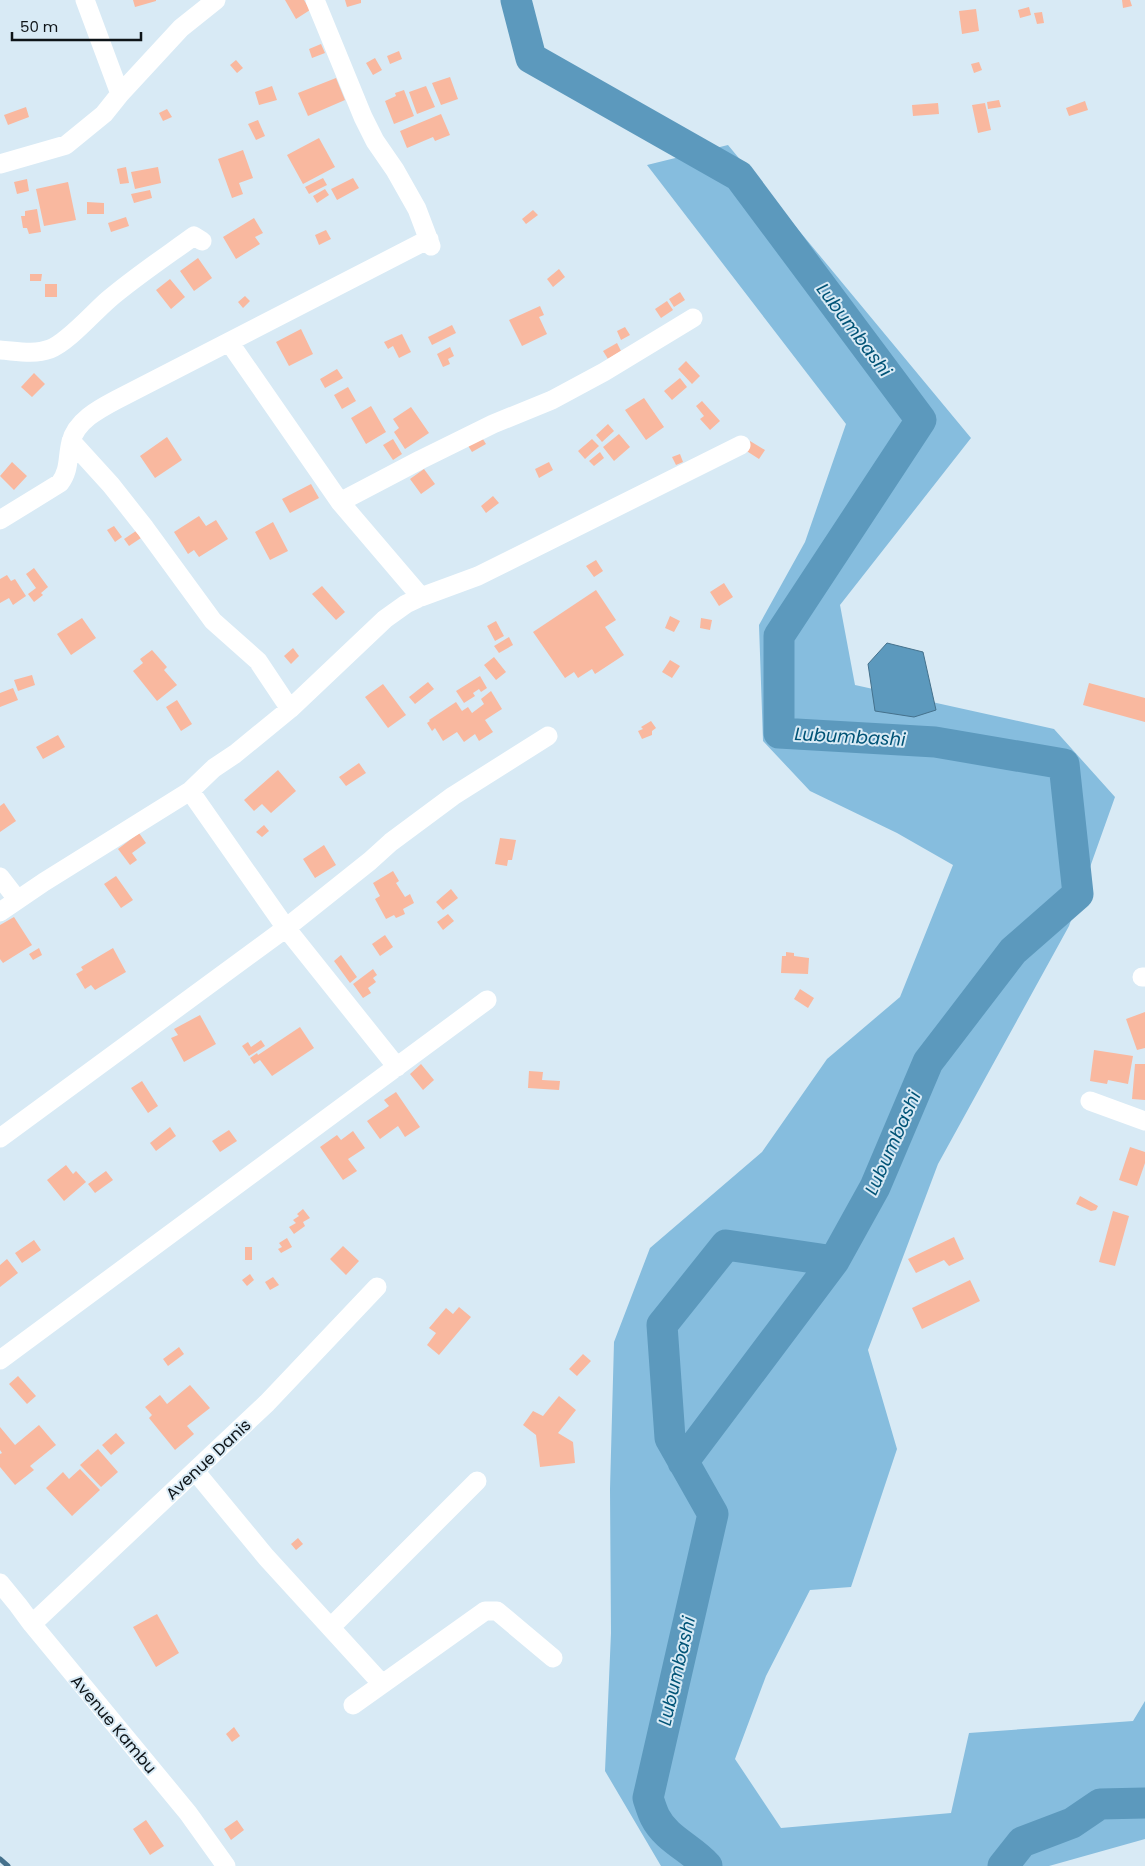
<svg xmlns="http://www.w3.org/2000/svg" width="1145" height="1866" viewBox="0 0 1145 1866" font-family="Poppins,sans-serif">
<style>
.green{fill:#86bdde}
.water{fill:#5c99bd;stroke:#45718c}
.lines{fill:none;stroke-linecap:round;stroke-linejoin:round}
.stream{stroke:#45718c;stroke-width:5}
.river{stroke:#5c99bd;stroke-width:31}
.building{fill:#f9b89f}
.minor{stroke:#fff;stroke-width:19}
.labels{text-anchor:middle;stroke-width:4;stroke-linejoin:round;paint-order:stroke}
.street-label{font-size:16px;fill:#0e1418;stroke:#d8eaf5}
.water-label{font-size:18px;font-style:italic;fill:#005376;stroke:#d8eaf5}
</style>
<rect width="100%" height="100%" fill="#d8eaf5"/>
<!-- green -->
<path class="green" d="M728,145L971,438L840,605L855,685L1054,729L1115,797L1069,926L938,1164L868,1350L897,1449L851,1587L810,1590L766,1676L735,1759L781,1828L951,1813L969,1733L1133,1721L1145,1701V1839L1049,1866H661L605,1771L611,1633L610,1489L614,1342L650,1248L762,1152L827,1059L900,997L953,865L897,833L810,791L763,741L759,625L805,542L846,424L647,165Z"/>
<!-- water -->
<path class="water" d="M887,643L923,652L936,710L914,717L875,711L868,664Z"/>
<g class="lines">
<!-- stream -->
<path class="stream" d="M0,1859L8,1866"/>
<!-- river -->
<path class="river" d="M516,0L531,58L739,176L921,420L779,636V733L935,742L1064,764L1078,894L1013,951L928,1062L875,1187L834,1261L726,1245L662,1325L670,1438L713,1514L648,1798C650,1804 652,1811 655,1817C666,1839 691,1848 707,1866
M683,1462L834,1261
M1003,1866L1022,1842L1072,1823L1100,1804L1145,1803"/>
</g>
<!-- building -->
<path class="building" d="M133,0H156V1L135,7Z
M285,0H304L310,10L296,19Z
M345,0H361V3L347,7Z
M1122,0H1130L1132,6L1123,8Z
M1029,7L1031,15L1020,18L1018,10Z
M976,9L979,31L962,34L959,11Z
M1042,12L1044,23L1037,24L1034,13Z
M321,44L325,53L312,58L309,49Z
M399,51L402,59L390,64L387,56Z
M375,58L382,70L373,75L366,63Z
M236,60L243,68L237,73L230,65Z
M979,62L982,70L974,73L971,64Z
M450,77L458,99L441,105L432,83Z
M336,78L345,100L308,116L298,93Z
M272,86L277,100L259,105L255,92Z
M426,86L435,107L417,114L409,92Z
M404,90L414,116L394,124L385,101L396,96L395,93Z
M999,100L1001,107L988,109L987,102Z
M1085,101L1088,110L1069,116L1066,108Z
M938,103L939,114L913,116L912,105Z
M985,103L991,130L978,133L972,105Z
M26,107L29,117L8,125L4,115Z
M167,109L172,117L163,121L159,113Z
M441,114L450,135L435,141L433,137L407,148L400,131Z
M258,120L265,136L256,140L248,124Z
M319,138L335,167L303,184L287,155Z
M243,150L253,178L239,183L243,194L232,198L218,159Z
M126,167L129,183L120,184L117,169Z
M158,167L161,183L135,189L131,172Z
M323,178L327,185L309,194L305,187Z
M353,178L359,188L337,200L331,189Z
M27,179L29,191L17,194L14,182Z
M68,182L76,220L44,226L36,189Z
M325,189L329,195L317,203L313,196Z
M150,190L152,198L134,203L131,194Z
M87,202L104,203V214H87Z
M37,209L41,232L29,234L27,228H23L21,216H25V211Z
M533,210L538,215L526,224L522,219Z
M126,217L129,226L111,232L108,223Z
M254,218L263,233L255,237L260,244L236,259L223,237Z
M326,230L331,239L319,245L315,235Z
M198,258L212,278L194,291L180,271Z
M559,269L565,277L553,287L547,279Z
M30,274H42L41,281H30Z
M170,279L185,297L171,309L156,290Z
M45,284H57V297H45Z
M680,292L685,300L674,307L669,299Z
M245,296L250,301L243,308L238,302Z
M667,301L673,310L661,318L655,309Z
M540,306L544,315L539,317L547,334L522,346L509,320Z
M452,325L456,333L432,345L428,337Z
M625,327L630,335L621,340L617,331Z
M301,329L313,354L289,366L276,342Z
M402,334L411,352L399,358L393,346L388,349L384,342Z
M617,343L621,351L608,359L603,351Z
M450,347L454,356L448,359L450,364L443,367L437,354Z
M686,361L700,376L692,384L678,369Z
M337,369L343,378L325,388L320,379Z
M34,373L45,384L32,397L21,387Z
M680,378L687,387L672,400L664,391Z
M348,387L356,401L342,409L334,395Z
M644,398L664,427L646,440L625,410Z
M702,401L720,421L710,430L700,419L704,416L696,406Z
M371,406L386,432L366,444L351,418Z
M411,407L429,433L405,449L394,432L399,428L393,419Z
M608,424L614,431L602,442L596,435Z
M619,434L630,447L614,461L603,447Z
M481,436L486,444L472,452L467,444Z
M167,437L182,460L155,478L140,456Z
M393,439L402,454L393,460L383,445Z
M592,439L599,446L585,459L578,451Z
M750,441L765,450L759,459L745,450Z
M600,452L604,458L594,466L589,461Z
M680,454L683,462L676,465L672,457Z
M12,462L27,476L14,490L0,476Z
M549,462L553,470L539,478L535,469Z
M424,469L435,484L421,494L410,479Z
M311,484L319,498L290,513L282,499Z
M493,496L499,503L486,513L481,506Z
M199,516L206,526L216,520L228,539L199,557L194,550L188,554L174,532Z
M273,522L288,551L270,560L255,532Z
M114,526L122,537L115,542L107,530Z
M136,531L141,538L129,546L124,539Z
M596,560L603,571L594,577L586,566Z
M34,568L48,587L41,593L43,595L34,602L28,594L36,588L26,574Z
M7,575L11,581L15,579L26,596L13,605L9,598L0,603V579Z
M724,583L733,597L719,606L710,592Z
M322,586L345,612L336,620L312,594Z
M596,590L616,620L605,627L624,655L595,674L592,669L578,678L574,672L565,678L533,632Z
M670,616L680,621L674,632L665,628Z
M82,618L96,638L71,655L57,634Z
M701,618L712,620L710,630L700,628Z
M496,621L504,636L495,641L487,626Z
M509,637L513,645L499,653L494,646Z
M293,648L299,656L291,664L284,656Z
M152,650L167,667L164,670L177,685L157,701L133,671L143,663L140,659Z
M494,657L506,672L496,680L484,665Z
M670,660L680,666L672,678L662,672Z
M32,675L35,685L18,691L14,680Z
M480,676L487,688L481,692L479,689L473,693L475,696L464,703L456,691Z
M428,682L434,689L415,704L409,697Z
M1089,683L1145,698V722L1083,705Z
M383,684L406,715L388,728L365,697Z
M13,688L18,700L0,707V693Z
M491,691L502,709L485,720L493,732L479,741L475,734L464,742L457,732L443,741L435,728L432,731L427,723L430,721L429,720L456,702L462,711L468,707L472,713L484,704L481,699Z
M177,700L192,724L181,731L166,707Z
M651,721L656,728L652,731V735L642,739L638,731L643,729L641,727Z
M58,735L65,747L43,759L36,747Z
M359,763L366,773L346,786L339,777Z
M278,770L296,791L271,813L262,804L254,811L244,800Z
M4,803L16,821L0,832V806Z
M264,825L269,831L262,837L256,832Z
M139,833L146,843L132,853L137,860L130,865L118,849Z
M500,838L516,840L512,860H508L507,866L495,864Z
M324,845L336,865L315,878L303,859Z
M393,871L399,881L396,883L405,897L410,894L414,903L403,909L405,914L396,918L394,915L386,919L375,899L380,896L373,883Z
M116,876L133,900L121,908L104,884Z
M451,889L458,898L443,910L436,902Z
M448,914L454,921L443,930L437,922Z
M14,917L32,945L3,963L0,959V925Z
M385,935L393,947L380,956L372,944Z
M39,948L42,955L33,960L29,954Z
M113,948L126,972L95,990L91,985L85,989L76,974L83,970L81,967Z
M786,952L794,953V956L809,958L808,974L781,973L782,956H786Z
M341,955L357,977L350,983L334,961Z
M373,969L377,975L373,978L376,982L368,988L371,993L363,998L353,984Z
M800,989L814,998L808,1008L794,999Z
M1145,1012V1048L1137,1050L1126,1019Z
M200,1015L216,1044L184,1062L171,1038L178,1035L174,1029Z
M300,1027L314,1048L272,1076L260,1060L254,1064L250,1058L257,1053L258,1055Z
M261,1040L265,1046L249,1056L242,1046L248,1042L251,1047Z
M1094,1050L1133,1056L1128,1084L1108,1080L1107,1084L1090,1081Z
M421,1064L434,1080L423,1090L410,1074Z
M1135,1064H1145V1100L1132,1099Z
M529,1071L543,1072L542,1080L560,1081L559,1090L528,1088Z
M142,1081L158,1106L148,1113L131,1088Z
M396,1092L420,1127L405,1137L398,1126L380,1139L367,1121L389,1106L384,1100Z
M170,1127L176,1136L156,1151L150,1143Z
M229,1130L237,1141L220,1152L212,1141Z
M353,1131L365,1148L348,1159L357,1171L343,1180L320,1147L337,1135L341,1140Z
M1130,1147L1145,1152V1163L1137,1186L1119,1180Z
M66,1165L73,1174L76,1171L86,1182L64,1201L47,1180Z
M106,1171L113,1180L95,1193L88,1184Z
M1080,1196L1098,1206L1096,1210L1091,1211L1076,1204Z
M303,1209L310,1218L303,1222L305,1226L294,1234L289,1227L296,1223L293,1220L299,1216L297,1214Z
M1113,1211L1129,1216L1115,1266L1099,1262Z
M954,1237L964,1259L949,1266L944,1260L916,1273L908,1259Z
M287,1238L292,1247L281,1253L278,1249L282,1247L279,1243Z
M34,1240L41,1250L22,1263L15,1253Z
M343,1246L359,1261L346,1275L330,1259Z
M245,1247H252V1260H245Z
M7,1259L18,1273L0,1287V1265Z
M250,1274L254,1280L247,1286L242,1280Z
M273,1277L279,1285L270,1290L265,1282Z
M970,1280L980,1301L922,1329L912,1308Z
M459,1307L471,1317L439,1355L427,1345L436,1333L429,1328L446,1308L453,1314Z
M179,1347L184,1354L168,1366L163,1359Z
M583,1354L591,1361L577,1376L569,1369Z
M18,1376L36,1396L27,1404L9,1384Z
M190,1385L210,1408L187,1426L194,1434L175,1450L149,1418L152,1415L145,1407L160,1395L167,1404Z
M559,1396L576,1410L558,1433L573,1442L575,1463L540,1467L536,1435L523,1425L533,1411L543,1416Z
M39,1425L56,1445L30,1466L34,1470L15,1485L0,1467V1454L2,1453L0,1450V1427L15,1445Z
M116,1433L125,1443L111,1455L102,1445Z
M98,1449L118,1472L101,1487L80,1465Z
M80,1469L100,1490L72,1516L46,1488L63,1472L69,1479Z
M298,1538L303,1544L296,1550L291,1544Z
M157,1614L179,1653L156,1667L133,1627Z
M234,1727L240,1736L232,1742L226,1734Z
M146,1820L164,1846L150,1855L133,1829Z
M237,1820L244,1830L231,1840L224,1829Z"/>
<g class="lines">
<!-- minor -->
<path class="minor" d="M85,0L120,94
M315,0L363,117L375,141L395,170L417,209L431,246
M0,164L66,145L104,114L120,94L181,28L216,0
M229,342L340,502L421,597
M0,350C16,351 34,355 50,349C67,343 93,313 108,300C135,277 165,257 194,236L202,241
M71,441L111,485L145,528L213,621L258,661L290,709
M340,502L420,460L493,424L552,400L604,372L693,318
M0,520L60,483C70,470 67,457 71,442C76,421 99,409 116,400L429,239
M190,791L286,928L397,1067
M0,877L17,899
M0,912L44,882L190,791L214,768L235,754L290,709L385,619L406,604L421,597L478,576L741,445
M1142,977H1145
M1090,1101L1145,1121
M0,1138L286,928L370,861L391,842L453,796L548,736
M0,1360L487,1000
M195,1471L266,1557L382,1684
M0,1583L18,1605L32,1624L188,1813L226,1866
M32,1624L267,1403L377,1287
M331,1627L477,1481
M353,1705L485,1611H497L553,1658"/>
</g>
<g class="labels">
<!-- street labels -->
<g class="street-label">
<text transform="translate(208 1459) rotate(-43)" y="6">Avenue Danis</text>
<text transform="translate(114 1724) rotate(50)" y="6">Avenue Kambu</text>
</g>
<!-- water labels -->
<g class="water-label">
<text transform="translate(854 330) rotate(53)" y="6">Lubumbashi</text>
<text transform="translate(850 737) rotate(3)" y="6">Lubumbashi</text>
<text transform="translate(893 1143) rotate(-66)" y="6">Lubumbashi</text>
<text transform="translate(677 1671) rotate(-77)" y="6">Lubumbashi</text>
</g>
</g>
<!-- scale -->
<path d="M12 32v8h129v-8" fill="none" stroke="#0e1418" stroke-width="2.5"/>
<text x="20" y="32" font-size="15" fill="#0e1418" stroke="#d8eaf5" stroke-width="4" paint-order="stroke">50 m</text>
</svg>
